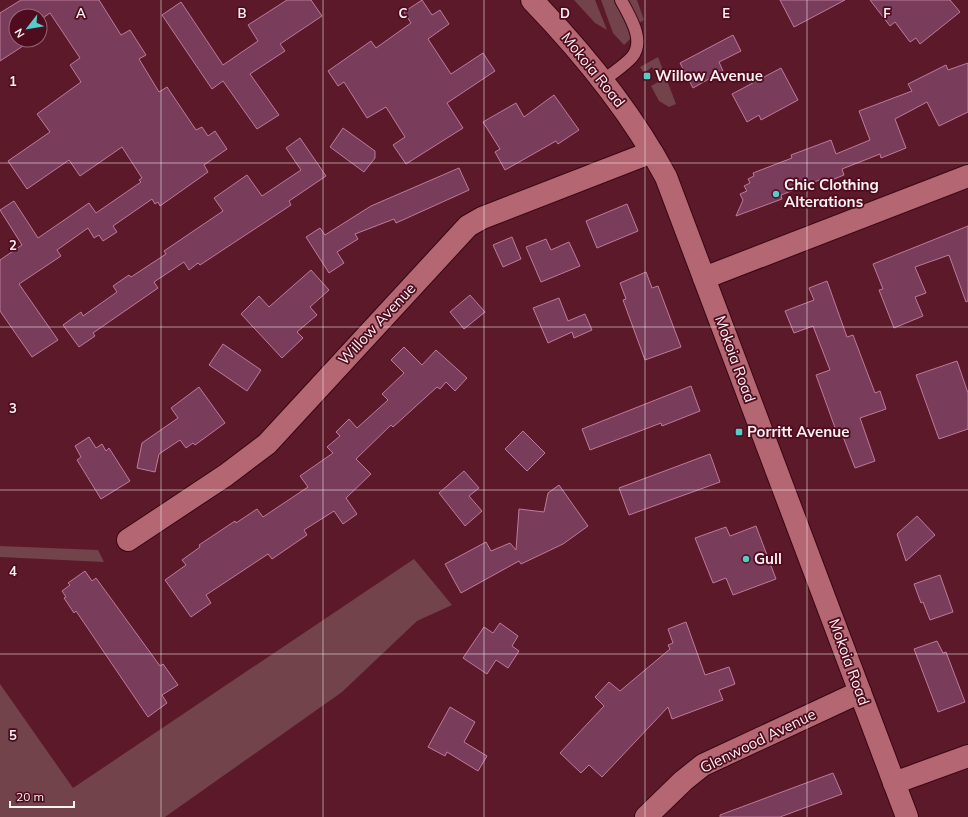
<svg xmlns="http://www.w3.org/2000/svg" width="968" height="817" viewBox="0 0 968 817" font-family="Mulish,sans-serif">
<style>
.green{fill:#72434a}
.building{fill:#793d5b;stroke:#c0799a}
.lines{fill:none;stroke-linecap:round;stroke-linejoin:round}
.service-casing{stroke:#390613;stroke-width:14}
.minor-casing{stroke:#390613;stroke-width:24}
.tertiary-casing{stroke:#390613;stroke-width:24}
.secondary-casing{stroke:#390613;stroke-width:24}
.service{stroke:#b46773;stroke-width:12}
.minor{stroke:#b46773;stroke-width:22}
.tertiary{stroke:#b46773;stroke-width:22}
.secondary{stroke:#b46773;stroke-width:22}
.grid{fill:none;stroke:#faf1f2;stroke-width:1;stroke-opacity:0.55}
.poi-dot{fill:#54cdc7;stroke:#500c1f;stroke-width:1.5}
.labels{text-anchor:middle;stroke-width:3.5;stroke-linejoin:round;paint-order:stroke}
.street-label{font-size:15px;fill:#faf1f2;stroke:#500c1f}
.poi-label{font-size:15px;font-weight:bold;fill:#faf1f2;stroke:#500c1f;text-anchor:start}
.grid-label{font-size:13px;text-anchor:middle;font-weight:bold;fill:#faf1f2;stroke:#500c1f;stroke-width:3.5;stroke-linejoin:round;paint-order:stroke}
</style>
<rect width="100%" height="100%" fill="#5c1929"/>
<!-- green -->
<path class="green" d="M574,0H595L607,30L595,23Z
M601,0H617L631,33L630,39L624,45L613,33Z
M627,0H637L644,20L639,23Z
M658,57L676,104L669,107L659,101L651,86L660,81L652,67L644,73L640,67Z
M0,546L98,550L104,562L0,557Z
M414,559L452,605L417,621L342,692L165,817H0V684L73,788Z"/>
<!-- building -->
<path class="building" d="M21,0H99L121,35L130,30L146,55L139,59L159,92L167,87L196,130L202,127L208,136L215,131L227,149L204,165L208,172L160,206L158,202L155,204L152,199L113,226L117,232L103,241L99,235L94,238L88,228L57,250L61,256L19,284L58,340L32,357L0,311V260L22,245L0,210L14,201L38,238L89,203L96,213L141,182L139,180L142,178L122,147L80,176L69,160L27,189L8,161L50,132L37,114L81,82L70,65L80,58L50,13L40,20V16H16V40H19L23,46L0,61V13Z
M287,0H311L322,16L280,44L285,51L250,74L279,115L257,129L223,81L212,89L162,15L181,2L223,65L258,41L248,25Z
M422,0L432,15L440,10L449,24L428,39L451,74L483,53L495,71L447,103L463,128L406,164L393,145L405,137L386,107L367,118L344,82L338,86L328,71L371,41L376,48L411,23L404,12Z
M780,0H845L794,27Z
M870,0H950L960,12L920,44L916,38L910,42L895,22L890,26Z
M733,35L741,51L719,62L723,71L693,88L680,63Z
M968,63V112L939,126L927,102L895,119L906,148L881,158L880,154L842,169L844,175L824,183L822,179L781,195L782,199L736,216L743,200L740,194L747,191L744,186L750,183L748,179L754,176L753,173L792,158L791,155L831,140L836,154L870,140L859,111L912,91L908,84L946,65L948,70Z
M781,68L798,100L761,120L759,115L747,122L732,94Z
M554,95L579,130L558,144L556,141L505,170L495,152L500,149L483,122L516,103L524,117Z
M343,128L375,151V158L364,172L330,147Z
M300,138L326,176L289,201L291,205L200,265L198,263L189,270L184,262L154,282L158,288L93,333L95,336L79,347L63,325L81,312L83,316L117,292L113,286L129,275L131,277L166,254L164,251L223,211L214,198L247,175L262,196L301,170L286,148Z
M459,168L469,190L396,223L394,219L355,234L358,239L337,252L344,263L329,273L306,237L320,228L325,235L371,206Z
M627,204L638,231L597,248L586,221Z
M968,226V301L966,302L949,255L915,267L926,293L915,297L923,316L894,328L879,290L883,289L873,264Z
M512,237L521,259L503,267L493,245Z
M546,239L551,250L569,242L580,266L541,282L526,247Z
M311,270L329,290L310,307L317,315L297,332L303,338L282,358L241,314L259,296L269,307Z
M646,272L652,288L658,286L681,347L645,360L623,300L626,299L620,283Z
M827,281L847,337L853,335L875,393L880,391L886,409L860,418L875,461L855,468L842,434L838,436L816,375L830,370L813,326L794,333L785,311L814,300L809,288Z
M470,295L485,312L464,329L450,312Z
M559,298L568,321L585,314L592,330L574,338L572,332L548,343L533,308Z
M223,344L261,370L247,391L209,365Z
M404,347L422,365L436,350L467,378L455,391L446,382L440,389L437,387L393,427L391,425L356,459L371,474L346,498L357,514L343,524L334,511L304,530L307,535L272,559L268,554L206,595L211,603L191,617L165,580L186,565L182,560L200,547L199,545L235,521L236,523L257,509L263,517L308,487L300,476L333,453L327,447L340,436L336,432L349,419L357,428L388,400L382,394L404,373L391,360Z
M957,361L968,393V429L939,439L916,375Z
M691,386L700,411L662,426L661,423L590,450L582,429Z
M199,387L225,423L195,445L193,443L186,448L180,440L159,454L155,472L137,468L142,443L178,418L171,408Z
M523,431L545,453L527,471L505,449Z
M89,437L96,448L102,444L106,451L109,448L130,481L101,499L77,460L81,457L75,446Z
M710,454L720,482L629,515L619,488Z
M464,471L479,488L469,496L482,511L465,526L439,493Z
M559,485L588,526L563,544L521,564L519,561L461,593L445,564L486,542L491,551L510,543L516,550L519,509L544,512L548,493Z
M917,516L935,535L906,561L897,534Z
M756,526L776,579L733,595L726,578L713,583L695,538L726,527L730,536Z
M85,571L92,581L96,578L160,666L163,664L178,685L162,695L167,703L148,717L76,611L74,613L64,598L66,597L62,591L70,585L68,583Z
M940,575L953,612L930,620L923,602L921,603L914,584Z
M686,622L705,675L729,667L735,684L719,690L723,700L672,719L668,707L602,777L589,765L581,773L560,753L604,706L595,697L609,682L620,691L670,649L668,645L673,643L668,629Z
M500,623L518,636L512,646L519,651L508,668L496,660L487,674L463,658L484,627L493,633Z
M937,641L943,653L946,652L965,702L938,712L914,649Z
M450,707L475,722L464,742L487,756L478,771L447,752L445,756L428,747Z
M833,773L842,794L780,817H720V815Z"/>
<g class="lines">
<defs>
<path id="service" d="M603,81C612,73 624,66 632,57C646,40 629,16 621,0"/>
<path id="minor" d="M704,278L968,176
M128,540L226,475L267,444L468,226L482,218L652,152
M646,817L683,781L703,765L860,692"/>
<path id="tertiary" d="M894,783L968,756"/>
<path id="secondary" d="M532,0C584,54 631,111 666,177L907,817"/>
</defs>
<!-- service casing -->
<use href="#service" class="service-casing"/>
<!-- minor casing -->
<use href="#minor" class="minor-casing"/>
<!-- tertiary casing -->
<use href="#tertiary" class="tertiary-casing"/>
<!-- secondary casing -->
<use href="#secondary" class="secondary-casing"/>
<!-- service -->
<use href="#service" class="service"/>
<!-- minor -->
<use href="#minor" class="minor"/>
<!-- tertiary -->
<use href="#tertiary" class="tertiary"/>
<!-- secondary -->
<use href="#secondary" class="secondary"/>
</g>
<!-- grid -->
<path class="grid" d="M161,0V817M323,0V817M484,0V817M645,0V817M807,0V817M0,163H968M0,327H968M0,490H968M0,654H968"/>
<!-- markers -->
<g class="poi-dot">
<rect x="643" y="72" width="8" height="8" rx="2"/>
<circle cx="776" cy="194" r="4"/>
<rect x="735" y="428" width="8" height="8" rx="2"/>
<circle cx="746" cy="559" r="4"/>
</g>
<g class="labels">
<!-- street labels -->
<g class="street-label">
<text transform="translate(593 70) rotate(51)" y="5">Mokoia Road</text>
<text transform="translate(377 324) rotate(-47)" y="5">Willow Avenue</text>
<text transform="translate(735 359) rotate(70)" y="5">Mokoia Road</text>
<text transform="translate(849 662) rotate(70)" y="5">Mokoia Road</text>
<text transform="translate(758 741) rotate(-26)" y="5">Glenwood Avenue</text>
</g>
<!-- poi labels -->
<g class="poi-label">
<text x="655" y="81">Willow Avenue</text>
<text x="784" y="190">Chic Clothing<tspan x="784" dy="17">Alterations</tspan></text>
<text x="747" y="437">Porritt Avenue</text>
<text x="754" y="564">Gull</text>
</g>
</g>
<g class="grid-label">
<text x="81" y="18">A</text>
<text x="242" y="18">B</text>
<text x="403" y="18">C</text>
<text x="565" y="18">D</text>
<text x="726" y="18">E</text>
<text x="887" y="18">F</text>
<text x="13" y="86">1</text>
<text x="13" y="250">2</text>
<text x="13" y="413">3</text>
<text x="13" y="576">4</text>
<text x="13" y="740">5</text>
</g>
<!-- north arrow -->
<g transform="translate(28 28) rotate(239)"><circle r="19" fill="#500c1f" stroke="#946873"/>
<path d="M0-3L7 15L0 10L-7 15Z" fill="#54cdc7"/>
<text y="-6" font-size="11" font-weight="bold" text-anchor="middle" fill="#faf1f2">N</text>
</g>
<!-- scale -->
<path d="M10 801v6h64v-6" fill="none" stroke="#faf1f2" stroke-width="2"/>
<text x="16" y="801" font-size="12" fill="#faf1f2" stroke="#500c1f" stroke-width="3" paint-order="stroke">20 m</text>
</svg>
